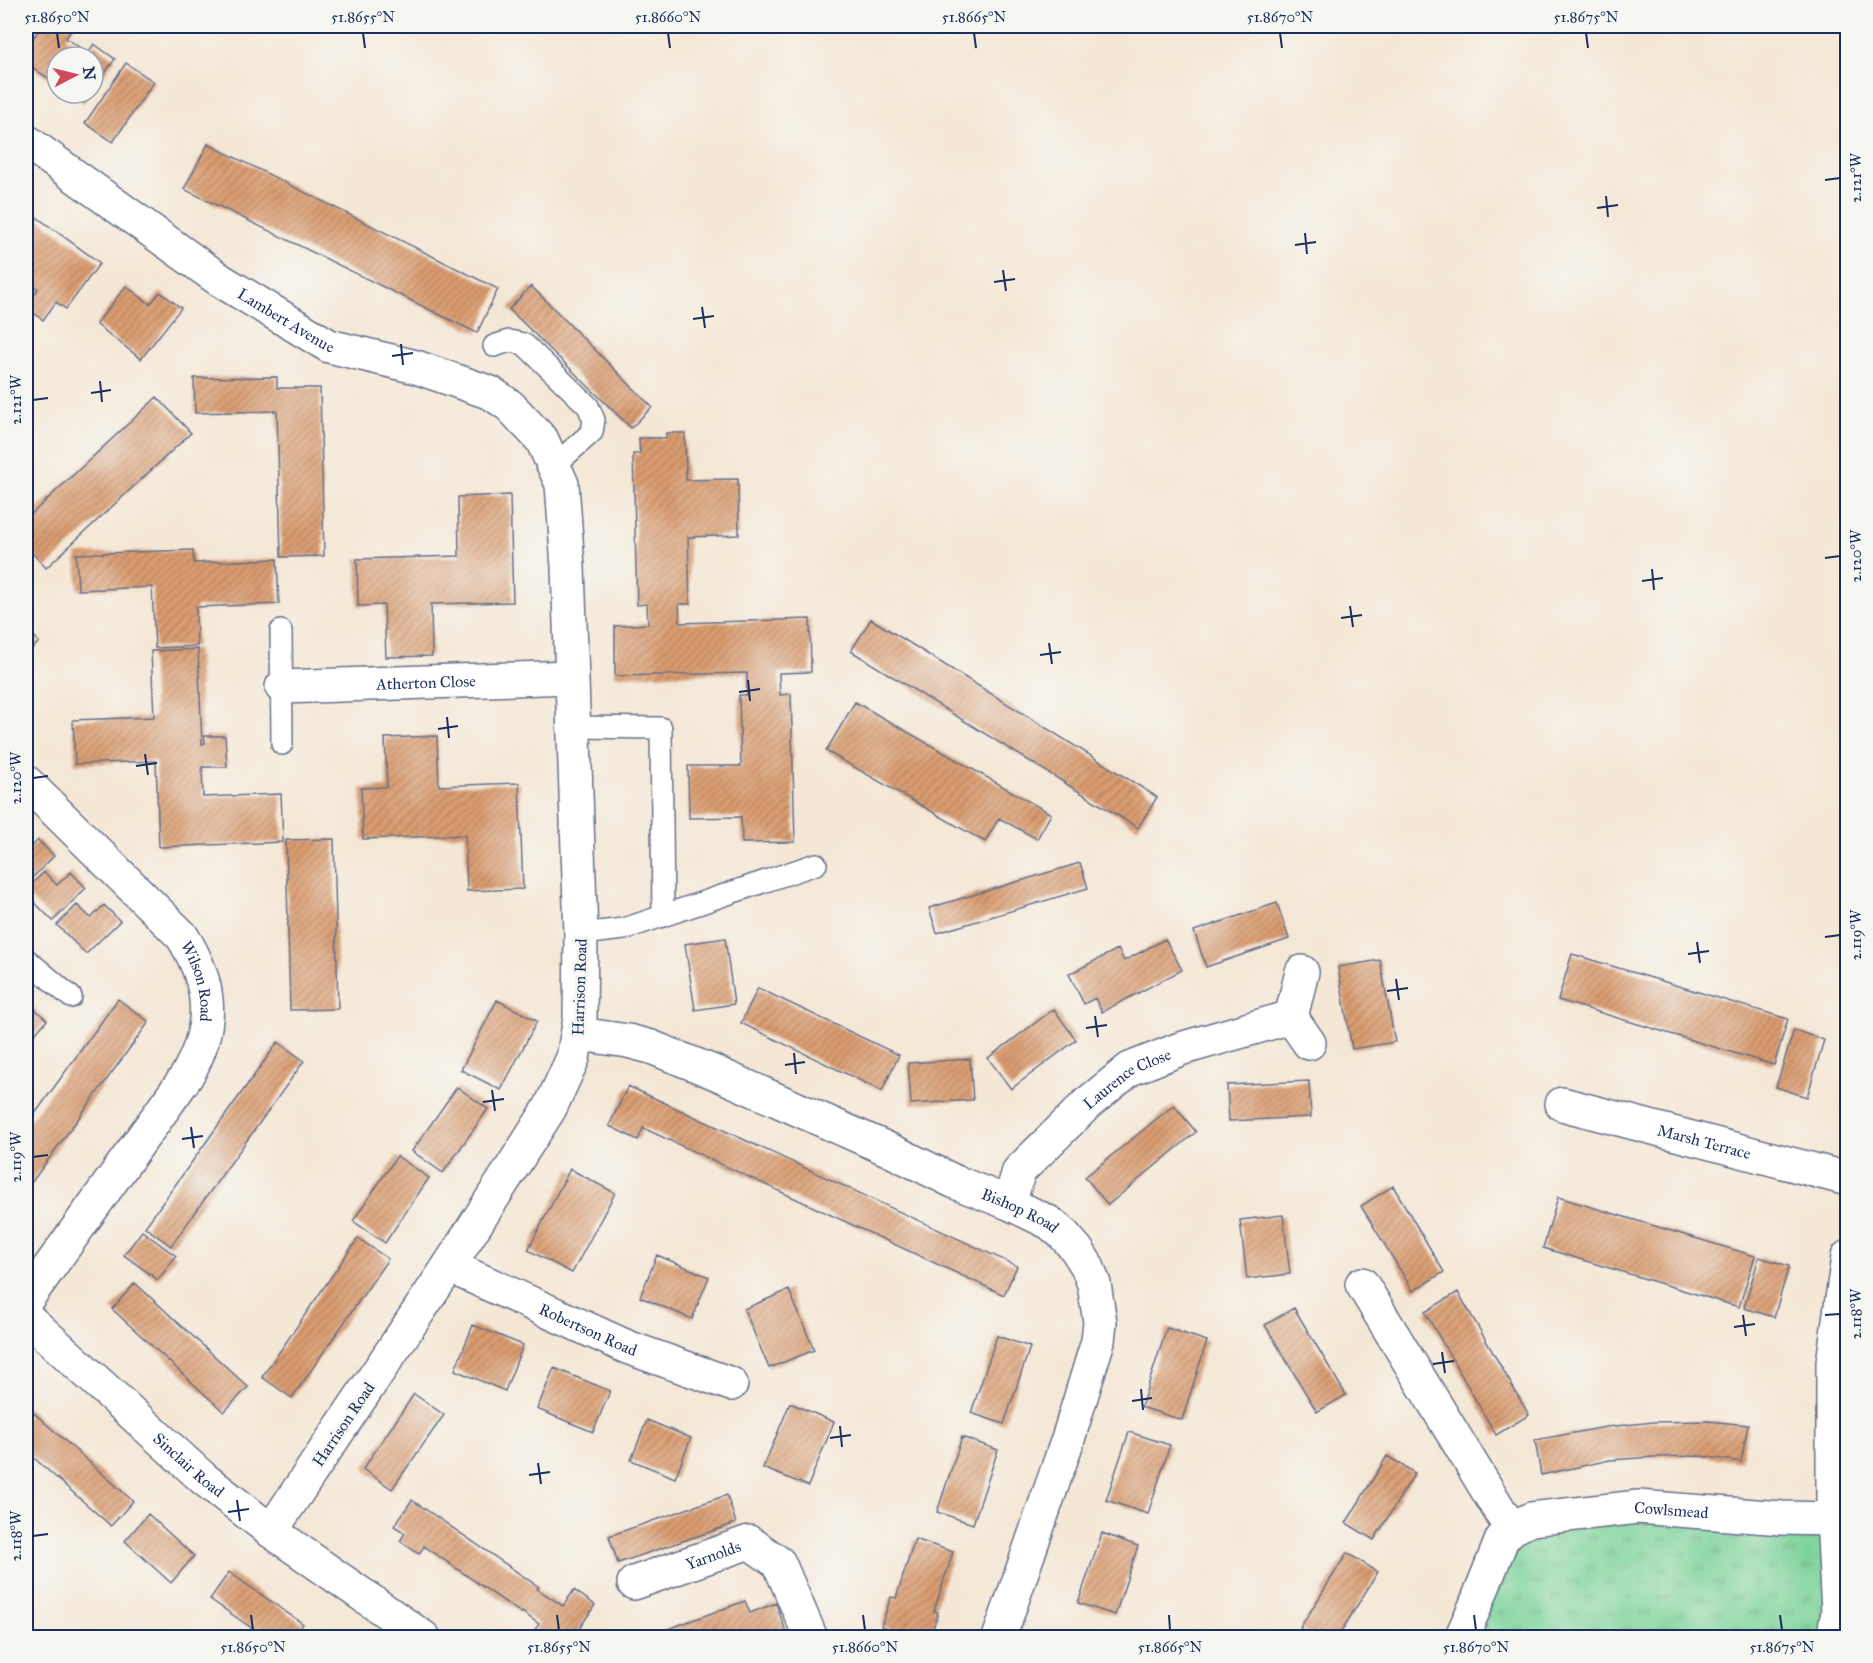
<svg xmlns="http://www.w3.org/2000/svg" width="1873" height="1663" viewBox="0 0 1873 1663" font-family="'IM FELL Great Primer',serif">
<style>
.grass{fill:url(#grass-tufts);stroke:#4a807b;stroke-width:1.5}
.building{fill:url(#building-hatch)}
.lines{fill:none;stroke-linecap:round;stroke-linejoin:round}
.service-casing{stroke:#676f88;stroke-width:24}
.minor-casing{stroke:#676f88;stroke-width:36}
.service{stroke:#fff;stroke-width:21}
.minor{stroke:#fff;stroke-width:33}
.ticks{fill:none;stroke:#1b2f5e;stroke-width:2}
.labels{text-anchor:middle;stroke-width:6;stroke-linejoin:round;paint-order:stroke}
.street-label{font-size:16px;fill:#1b2f5e;stroke:#f6f6f2}
.neatline{fill:none;stroke:#1b2f5e;stroke-width:2}
.ticks-label{font-size:15px;text-anchor:middle;fill:#1b2f5e}
</style>
<defs>
<pattern id="grass-tufts" width="24" height="20" patternUnits="userSpaceOnUse" patternTransform="scale(1.5)"><rect width="24" height="20" fill="#7ad298"/><path d="M3 7l-1-3M5 7V3M7 7l1-3M15 17l-1-3M17 17v-4M19 17l1-3" fill="none" stroke="#63ab7f"/></pattern>
<pattern id="building-hatch" width="6" height="6" patternUnits="userSpaceOnUse" patternTransform="scale(1.5)"><rect width="6" height="6" fill="#da9c6f"/><path d="M-1 1l2-2M0 6l6-6M5 7l2-2" fill="none" stroke="#b0805e"/></pattern>
</defs>
<rect width="100%" height="100%" fill="#f6f6f2"/>
<filter id="ink" filterUnits="userSpaceOnUse"><feTurbulence type="fractalNoise" baseFrequency=".0167" numOctaves="2"/><feDisplacementMap in="SourceGraphic" scale="12" xChannelSelector="R" yChannelSelector="G"/><feConvolveMatrix kernelMatrix="1 2 1 2 8 2 1 2 1" color-interpolation-filters="sRGB"/></filter>
<filter id="wash" filterUnits="userSpaceOnUse"><feTurbulence type="fractalNoise" baseFrequency=".008" numOctaves="4" result="noise"/><feDisplacementMap in="SourceGraphic" scale="24" xChannelSelector="R" yChannelSelector="G"/><feGaussianBlur stdDeviation="1.35" result="paint"/><feColorMatrix in="noise" values="0 0 0 0 0 0 0 0 0 0 0 0 0 0 0 0 0 1.4 0 .05"/><feComposite in="paint" operator="in"/></filter>
<g filter="url(#wash)">
<rect width="100%" height="100%" fill="#f4e7d5"/>
<!-- grass -->
<path class="grass" d="M1543,1519H1833V1637L1461,1638L1497,1551Z"/>
<g id="blocks">
<!-- building -->
<path class="building" d="M41,26H74L66,38L88,53L94,44L115,59L93,90V57H57V84L26,63V49Z
M126,63L154,82L113,142L85,123Z
M70,93H91L84,103Z
M208,144L498,289L477,333L184,189Z
M31,213L100,263L66,309L56,302L43,320L26,307L38,289L26,280V221Z
M126,286L150,304L160,292L181,308L141,359L96,324Z
M531,286L652,407L631,428L509,309Z
M277,377V388H320L324,556L281,557L277,411L195,413L194,378Z
M157,397L191,433L46,568L26,546V519Z
M666,433H685L686,480L738,479L739,535L688,537L690,604H679L680,623L810,619L811,672L779,673L780,695L791,694L795,842L742,843L741,817L689,818L688,766H741L739,695H747V673L615,676V626L648,624L647,604L637,605L633,454H640L639,438H666Z
M510,495L513,602L431,604L432,656L386,657L384,605L358,606L357,559L459,556L458,497Z
M193,550L194,563L277,559L279,604L196,607L197,646L155,648L152,587L78,590L76,554Z
M871,619L1157,797L1138,828L851,651Z
M26,627L39,642L26,655Z
M198,649L202,744L205,743L204,736H225L227,767H202L203,797L281,794L283,842L159,847L156,761L75,764L73,720L154,717L151,651Z
M855,702L1051,814L1037,839L999,818L985,842L826,751Z
M437,736L439,786L519,783L523,889L467,891L465,835L363,839L361,788L387,787L385,738Z
M334,839L338,1009L290,1010L286,840Z
M38,840L54,856L26,884V853Z
M1080,863L1088,888L937,933L929,908Z
M44,872L57,885L71,872L86,888L53,921L26,894V890Z
M1277,903L1289,939L1206,967L1194,931Z
M77,905L91,918L104,905L120,921L86,954L57,925Z
M725,938L734,1004L695,1010L685,944Z
M1165,939L1182,970L1102,1012L1095,998L1084,1004L1069,974L1118,949L1124,961Z
M1572,954L1788,1019L1774,1065L1558,1000Z
M1380,960L1395,1042L1352,1049L1338,967Z
M758,988L899,1055L882,1091L741,1023Z
M118,999L149,1022L26,1190V1126Z
M497,1000L537,1021L501,1090L461,1070Z
M26,1001L47,1020L29,1041L26,1038Z
M1054,1009L1076,1040L1011,1089L988,1058Z
M1794,1030L1824,1040L1807,1097L1776,1087Z
M278,1042L304,1061L171,1246L145,1227Z
M970,1059L973,1100L911,1104L908,1063Z
M1309,1081L1311,1117L1229,1121L1227,1085Z
M628,1086L1017,1266L1004,1295L643,1128L638,1140L609,1126Z
M457,1087L488,1109L443,1173L412,1151Z
M1174,1105L1196,1132L1108,1205L1085,1177Z
M397,1156L429,1178L385,1243L353,1221Z
M570,1169L615,1193L572,1273L528,1250Z
M1393,1186L1444,1272L1413,1291L1361,1206Z
M1558,1197L1755,1256L1739,1307L1543,1248Z
M1283,1215L1290,1274L1247,1279L1240,1220Z
M142,1231L176,1256L158,1280L124,1255Z
M358,1238L388,1259L292,1398L262,1377Z
M657,1255L709,1277L692,1319L640,1297Z
M1759,1257L1789,1266L1774,1317L1744,1308Z
M135,1283L248,1387L224,1412L112,1309Z
M789,1290L814,1350L769,1368L744,1309Z
M1458,1292L1529,1415L1496,1435L1425,1312Z
M1294,1308L1346,1395L1317,1412L1265,1325Z
M473,1325L523,1345L505,1391L455,1370Z
M1167,1328L1207,1341L1182,1420L1141,1407Z
M997,1336L1030,1347L1004,1424L971,1413Z
M554,1368L610,1391L593,1432L537,1409Z
M414,1394L444,1415L392,1489L363,1469Z
M790,1403L834,1422L808,1486L763,1468Z
M26,1406L133,1501L111,1526L26,1451Z
M647,1420L691,1438L675,1478L631,1460Z
M1708,1421L1748,1425L1741,1462L1701,1456L1654,1457L1610,1460L1541,1475L1535,1440L1606,1427L1654,1422Z
M1129,1432L1170,1445L1148,1514L1106,1500Z
M962,1437L998,1450L973,1524L937,1512Z
M1387,1456L1415,1473L1374,1540L1346,1523Z
M727,1495L736,1523L618,1563L609,1536Z
M412,1500L539,1587L537,1589L563,1606L574,1590L595,1605L573,1638H544L534,1631L539,1624L522,1612L521,1613L424,1546L419,1554L400,1541L405,1533L394,1526Z
M148,1514L194,1556L171,1583L125,1541Z
M1102,1533L1138,1546L1115,1615L1078,1603Z
M915,1539L953,1552L934,1611L938,1612L930,1638H915L881,1626L891,1597L896,1598Z
M1347,1553L1378,1572L1337,1638H1315L1300,1628Z
M229,1572L303,1624L294,1638H266L210,1599Z
M745,1601L750,1613L776,1603L788,1638H655L654,1634Z"/>
</g>
</g>
<g filter="url(#ink)">
<use href="#blocks" fill-opacity="0" stroke="#676f88" stroke-width="1.5"/>
<g class="lines">
<defs>
<path id="service" d="M494,346L509,341L524,344L588,406L594,420L592,432L555,465
M281,631L282,744
M573,727L661,728L663,916
M581,934L624,929L816,864
M26,959L71,997"/>
<g id="minor">
<path id="s1" d="M26,141L220,280L329,346L416,367L491,393L510,406L542,440L562,484L568,567L581,934L580,1019L573,1058L550,1108L449,1266L271,1531"/>
<path id="s2" d="M282,687L571,677"/>
<path id="s3" d="M26,782L182,936C213,985 215,1027 186,1077L26,1300"/>
<path d="M1291,1017L1302,972"/>
<path id="s4" d="M579,1034L628,1041L651,1047L716,1073L892,1151L955,1182L1009,1203L1050,1223L1064,1235L1077,1250L1087,1266L1094,1284L1100,1322L1098,1341L1068,1439L999,1638"/>
<path id="s5" d="M1562,1104L1848,1179"/>
<path id="s6" d="M1009,1203L1019,1171L1088,1103L1130,1069L1180,1049L1291,1017L1309,1043"/>
<path id="s7" d="M449,1266L627,1347L731,1384"/>
<path d="M1362,1284L1511,1529"/>
<path id="s8" d="M26,1317L204,1479L271,1531L424,1638"/>
<path id="s9" d="M634,1583L749,1542L779,1563L811,1638"/>
<path id="s10" d="M1461,1638L1475,1607L1502,1539L1511,1529L1531,1519L1638,1507L1782,1518L1833,1519"/>
<path d="M1833,1638L1838,1612L1833,1519V1363L1848,1257"/>
</g>
</defs>
<!-- service casing -->
<use href="#service" class="service-casing"/>
<!-- minor casing -->
<use href="#minor" class="minor-casing"/>
<!-- service -->
<use href="#service" class="service"/>
<!-- minor -->
<use href="#minor" class="minor"/>
</g>
</g>
<!-- ticks -->
<path class="ticks" d="M57,33L59,48M363,33L365,48M668,33L670,48M974,33L976,48M1280,33L1282,48M1586,33L1588,48M1825,180L1840,178M1606,196L1608,217M1597,208L1618,205M1305,233L1307,254M1295,245L1316,242M1003,270L1006,291M994,282L1015,279M702,307L705,328M693,319L714,316M401,344L403,365M392,356L413,353M100,381L102,402M91,393L111,390M33,400L48,398M1825,558L1840,556M1652,569L1654,590M1642,581L1663,578M1350,606L1353,627M1341,618L1362,615M1049,643L1052,664M1040,655L1061,652M748,680L750,701M739,692L760,689M447,717L449,738M438,729L458,726M145,754L148,775M136,766L157,763M33,778L48,776M1825,937L1840,935M1697,942L1700,963M1688,954L1709,951M1396,979L1399,1000M1387,991L1408,988M1095,1016L1098,1037M1086,1028L1107,1025M794,1053L796,1074M785,1065L805,1062M492,1090L495,1111M483,1102L504,1099M191,1127L194,1148M182,1139L203,1136M33,1157L48,1155M1743,1315L1746,1336M1825,1315L1840,1314M1734,1327L1755,1324M1442,1352L1445,1373M1433,1364L1454,1361M1141,1389L1143,1410M1132,1401L1152,1398M840,1426L842,1447M830,1438L851,1435M538,1463L541,1484M529,1475L550,1472M237,1500L240,1521M228,1512L249,1509M33,1536L48,1534M251,1615L253,1630M557,1615L559,1630M863,1615L865,1630M1169,1615L1170,1630M1474,1615L1476,1630M1780,1615L1782,1630"/>
<g class="labels">
<!-- street labels -->
<g class="street-label">
<text dy="6" stroke="none"><textPath href="#s1" startOffset="316">Lambert Avenue</textPath></text>
<text dy="6" stroke="none"><textPath href="#s2" startOffset="144">Atherton Close</textPath></text>
<text dy="6" stroke="none"><textPath href="#s3" startOffset="268">Wilson Road</textPath></text>
<text transform="translate(579 987) rotate(-88)" y="6">Harrison Road</text>
<text dy="6" stroke="none"><textPath href="#s6" startOffset="177">Laurence Close</textPath></text>
<text dy="6" stroke="none"><textPath href="#s5" startOffset="147">Marsh Terrace</textPath></text>
<text dy="6" stroke="none"><textPath href="#s4" startOffset="477">Bishop Road</textPath></text>
<text dy="6" stroke="none"><textPath href="#s7" startOffset="153">Robertson Road</textPath></text>
<text transform="translate(343 1424) rotate(-56)" y="6">Harrison Road</text>
<text dy="6" stroke="none"><textPath href="#s8" startOffset="220">Sinclair Road</textPath></text>
<text dy="6" stroke="none"><textPath href="#s10" startOffset="284">Cowlsmead</textPath></text>
<text dy="6" stroke="none"><textPath href="#s9" startOffset="84">Yarnolds</textPath></text>
</g>
</g>
<!-- margin -->
<rect width="1873" height="1663" fill="none" stroke="#f6f6f2" stroke-width="66"/>
<!-- north arrow -->
<g transform="translate(75 75) rotate(83)"><circle r="28" fill="#f6f6f2" stroke="#9ea6b7" stroke-width="1.5"/>
<path d="M0-4.5L10 22L0 15L-10 22Z" fill="#d1495b"/>
<text y="-9" font-size="16" font-weight="bold" text-anchor="middle" fill="#1b2f5e">N</text>
</g>
<rect x="33" y="33" width="1807" height="1597" class="neatline"/>
<g class="ticks-label">
<text x="57" y="22">51.8650°N</text>
<text x="363" y="22">51.8655°N</text>
<text x="668" y="22">51.8660°N</text>
<text x="974" y="22">51.8665°N</text>
<text x="1280" y="22">51.8670°N</text>
<text x="1586" y="22">51.8675°N</text>
<text transform="translate(1856 178) rotate(-90)" y="5">2.121°W</text>
<text transform="translate(16 400) rotate(-90)" y="5">2.121°W</text>
<text transform="translate(1856 556) rotate(-90)" y="5">2.120°W</text>
<text transform="translate(16 778) rotate(-90)" y="5">2.120°W</text>
<text transform="translate(1856 935) rotate(-90)" y="5">2.119°W</text>
<text transform="translate(16 1157) rotate(-90)" y="5">2.119°W</text>
<text transform="translate(1856 1314) rotate(-90)" y="5">2.118°W</text>
<text transform="translate(16 1536) rotate(-90)" y="5">2.118°W</text>
<text x="253" y="1652">51.8650°N</text>
<text x="559" y="1652">51.8655°N</text>
<text x="865" y="1652">51.8660°N</text>
<text x="1170" y="1652">51.8665°N</text>
<text x="1476" y="1652">51.8670°N</text>
<text x="1782" y="1652">51.8675°N</text>
</g>
</svg>
